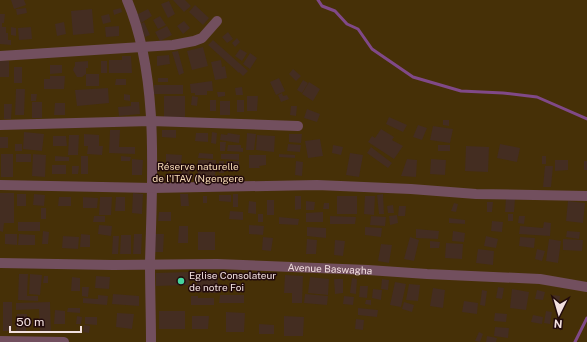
<svg xmlns="http://www.w3.org/2000/svg" width="587" height="342" viewBox="0 0 587 342" font-family="'Public Sans',sans-serif">
<style>
.green{fill:#463007}
.lines{fill:none;stroke-linecap:round;stroke-linejoin:round}
.stream{stroke:#804988;stroke-width:3}
.building{fill:#442d21}
.minor{stroke:#724f5e;stroke-width:10}
.poi-dot{fill:#46d49e;stroke:#220b0c;stroke-width:1.5}
.labels{text-anchor:middle;stroke-width:3;stroke-linejoin:round;paint-order:stroke}
.park-label{font-size:10px;fill:#f9deb8;stroke:#220b0c}
.street-label{font-size:10px;fill:#f2e0df;stroke:#220b0c}
.poi-label{font-size:10px;fill:#f2e0df;stroke:#220b0c;text-anchor:start}
</style>
<rect width="100%" height="100%" fill="#2d1414"/>
<!-- green -->
<path class="green" d="M0,0H587V342H0Z"/>
<g class="lines">
<!-- stream -->
<path class="stream" d="M318,0L322,6L335,11L347,24L358,29L372,49L413,77L461,91L503,93L537,97L587,119
M575,342L587,318"/>
</g>
<!-- building -->
<path class="building" d="M11,0H24L26,5L14,9Z
M173,0H185L191,6L184,12Z
M169,1L175,14L168,18L161,4Z
M195,5L209,18L203,25L189,12Z
M26,8L27,13L17,15L16,9Z
M121,8L122,12L114,15L113,10Z
M92,9L94,33L73,35L71,11Z
M148,9L152,16L141,23L136,15Z
M0,14H5L4,23H2V27H6V33H8V40H11V45L0,44Z
M109,14L111,22L103,24L101,16Z
M160,16L166,25L158,29L153,20Z
M184,21L190,28L183,34L177,26Z
M64,22L66,34L57,36L55,24Z
M144,22L150,35L145,37L140,24Z
M119,26V36L106,37L105,27Z
M167,26L172,35L160,41L155,32Z
M11,27L16,28V36L11,35Z
M31,27L32,39L19,40L18,28Z
M228,32L233,39L227,43L222,37Z
M237,38L240,42L235,47L232,43Z
M213,40L248,71L243,76L239,72V73L208,45Z
M203,47L208,66L192,70L187,51Z
M240,49L247,53L242,61L235,56Z
M178,51L184,73L179,75L172,52Z
M250,53L257,58L250,69L243,64Z
M169,55L170,64L157,66V56Z
M122,56H131L132,73H109V60H122Z
M221,60L222,67L225,66L227,78L215,80L211,62Z
M0,61H9V77H0Z
M88,61V68H86V74L82,77H77L73,70L74,67L75,66V62Z
M101,61H107V73H101Z
M50,65H62V73L50,74Z
M14,67H22V83H14Z
M293,69L301,76L296,81L289,74Z
M86,74H99V86H86Z
M50,76H65L64,89H44V79H50Z
M158,78H168V82H158Z
M279,78L285,91L276,95L270,82Z
M116,79H126V85H115Z
M303,80L308,83L302,93L297,90Z
M212,81L213,91H207V95H195V93H191L190,84Z
M309,82L320,89L313,101L302,94Z
M154,85H183V94H154Z
M242,87L243,95H236L235,88Z
M108,88L109,103L77,106L75,90Z
M16,89H25L24,115H15Z
M217,92H225V96L218,97Z
M282,93L283,96L287,95L289,99L281,102L278,95Z
M31,94H37L36,101H31Z
M124,94L130,95V101L124,100Z
M164,96H185V117H164Z
M192,96L198,97L197,106L191,105Z
M247,96H258L257,111H247Z
M210,100H216V111H210Z
M237,100H244V112H237Z
M220,101H230V115H220Z
M32,102H42V118H32Z
M131,102H139L140,114L119,116L118,107L131,106Z
M55,103H65V115H54Z
M4,104H12L11,119H4Z
M291,106H297L296,116L290,115Z
M307,109L320,114L317,122L304,118Z
M389,117L407,125L403,132L386,124Z
M443,120H449V126L443,125Z
M418,125L427,128L422,140L413,137Z
M433,126L453,129L450,143L430,140Z
M381,129L394,137L392,140L403,146L394,159L368,142L372,136L375,138Z
M110,130H120L119,147H135V154L109,153Z
M162,130H176V138L162,137Z
M24,132L44,134L42,151L23,149Z
M212,132L217,133L216,144L211,143Z
M196,133H208V142L195,141Z
M228,133L240,135L239,143L220,140L221,134L227,135Z
M247,133L256,134L254,150H246Z
M84,134L99,135V146H103L102,155L87,154L88,146H84Z
M289,134H302L301,143L289,142Z
M69,135H79L78,155H68Z
M257,135L275,136L274,152L256,150Z
M53,136H66L67,146H53Z
M0,137H8V148H0Z
M320,139L323,156L308,158L305,141Z
M220,142H226L225,151H220Z
M15,144H22V151H15Z
M288,144L301,145L300,152L287,151Z
M500,144L520,148L517,162L497,158Z
M228,145H241V148H243V152L227,151Z
M333,145L343,147L341,155L332,153Z
M438,145H450V151H438Z
M466,146L489,147L488,172L465,171Z
M371,147L392,163L388,168L367,153Z
M199,153L213,154V159L198,158Z
M350,153L363,155L359,177L346,175Z
M1,154H13V177H1Z
M16,154H31V162H16Z
M33,154L46,155L45,177L32,176Z
M166,154L182,155L181,165L166,164Z
M221,154H239V160L221,159Z
M279,154L295,155V158L279,157Z
M249,155H266V165L259,166L260,168H249Z
M55,156L69,157V161H55Z
M81,156H88V174H81Z
M121,156L131,157L130,161H121Z
M542,156H546V164H542Z
M132,159L143,160L142,175H132Z
M407,159L417,160L416,177L401,176Z
M431,159L446,160L445,175L430,174Z
M198,160H216L215,178L198,177Z
M555,160H568V170L555,171Z
M219,161H224V173H219Z
M226,161H239V171L226,170Z
M296,161L303,162L302,176L295,175Z
M584,161H587V170H584Z
M52,165H66V174H52Z
M72,166H79L78,174H72Z
M545,166H553L551,187H543Z
M182,167L190,168L189,178L181,177Z
M0,193H14V223H4L3,232L0,231Z
M133,193L143,194L142,214L132,213Z
M17,194H26V206H17Z
M34,194L45,195L44,206L33,205Z
M180,194H188L189,206H181Z
M233,194H238V207H233Z
M383,194L384,214H379L377,195Z
M219,195H231V202L219,201Z
M203,196H207V203H203Z
M295,196H301V209L295,210Z
M337,196H357V214H337Z
M365,196H375L374,215L364,214Z
M59,197H71V206H58Z
M83,197L98,198L97,208H83Z
M100,197H112L111,215H99Z
M116,197H125V211H115Z
M506,198L515,199L514,212H505Z
M267,200H274V215H267Z
M249,201L256,202V214L248,213Z
M306,201L315,202L314,210H306Z
M568,201L585,203L583,223L566,221Z
M487,202H493L492,212H487Z
M324,203H329V209H323Z
M454,203L458,204L456,212L451,211Z
M393,205L394,213H388L387,206Z
M399,206H406L405,216H398Z
M41,208H46V219H41Z
M230,211L243,212V220L229,219Z
M159,212H171V221H158Z
M323,212V222H306V213Z
M258,214H263V222H258Z
M508,214H513V221H508Z
M397,215L398,223L390,225L389,216Z
M94,216H105V222H93Z
M330,216L356,217L355,224H330Z
M371,216L386,217L385,226L370,225Z
M519,216H525L524,224L518,223Z
M279,217L299,219L298,225L279,224Z
M449,218L465,220V224L449,223Z
M492,221L503,222L502,232L491,231Z
M18,222H40V231H18Z
M544,222L551,223L550,236L519,234L520,226L543,228Z
M99,225L112,226L111,236L98,234Z
M249,225L264,226L263,235L249,234Z
M179,226H188V243H178Z
M307,227L326,228V238L307,236Z
M365,227L382,228L381,237L365,235Z
M416,229L439,231L438,239L416,238Z
M43,231L49,232L48,244H42Z
M453,231L465,233L464,242L452,241Z
M567,231L580,232L579,239L566,237Z
M198,232H215V250H198Z
M5,234H17V245L5,244Z
M19,234L35,235V245H18Z
M81,234L90,235V247H80Z
M134,234H142L141,254H133Z
M155,234H164L163,252H155Z
M121,235H131V254H120Z
M63,236L79,237L78,249L62,248Z
M113,236H119L118,254H112Z
M486,236L498,239L496,248L484,246Z
M263,237L273,238L271,251L262,250Z
M410,237L419,240L414,261L404,259Z
M520,237L535,238L534,248L519,246Z
M307,239L317,240L316,254H306Z
M549,239L561,241L558,263L546,261Z
M563,239L583,240L582,251L563,250Z
M335,240L345,241L343,256L334,255Z
M430,241L440,242L439,248H430Z
M446,243L463,244L462,259L445,258Z
M381,244L392,245L389,263L378,261Z
M478,249L494,251L493,265L476,263Z
M537,249L545,251L542,261L535,259Z
M189,272V285L156,286V273Z
M19,274H28L27,296H38V301L18,300Z
M30,274L42,275L40,295L29,294Z
M285,275L303,276L302,303H292V293H284Z
M44,276H48V283H43Z
M96,276L110,277L109,289L95,288Z
M197,276H218L217,293L196,292Z
M72,277L80,278V291H71Z
M310,277L329,279L328,295L308,293Z
M352,278L357,279L356,294L350,293Z
M334,279H343V293L335,294Z
M382,279L389,280L388,290L381,289Z
M395,282L406,284L401,307L390,305Z
M409,284L420,285L418,301L406,300Z
M360,286H368L367,298L359,297Z
M82,287H89L88,297L82,296Z
M498,287L504,288L502,299L496,298Z
M433,288L445,290L443,308L430,306Z
M373,289L382,290L381,300L372,298Z
M512,289L529,292L526,310L510,308Z
M482,290L487,291L485,306L480,305Z
M537,290L545,292L543,300L535,299Z
M113,294L139,296V306L112,304Z
M305,294L328,296L327,305L304,303Z
M98,295L108,296L107,305L83,303V298L98,299Z
M220,295H244V303H219Z
M553,295L560,296L559,303L552,302Z
M191,296H198V298H214V305H191Z
M344,296L354,297L353,305L343,304Z
M366,300H371V305L365,304Z
M464,301L478,303L477,314L462,312Z
M3,302H12V331H3Z
M50,302L51,333H40L39,309L16,310V303Z
M404,302L414,305L412,312L402,309Z
M68,308H80V313L67,312Z
M358,308L378,310L377,317L358,315Z
M55,310L65,311V324H54Z
M159,311H185V329H159Z
M546,311L552,312L550,324L544,323Z
M226,312L245,313L244,332H226Z
M117,313L134,314L132,329L116,327Z
M495,313L507,314L506,322L494,321Z
M17,314H27L26,332L16,331Z
M533,315L543,317L542,324L531,322Z
M77,316L82,317L81,324H76Z
M192,316H209L208,329H192Z
M284,316L304,317L303,336H284Z
M85,317H97V325L85,324Z
M356,319L364,320L363,330L355,329Z
M259,324L274,325V334H259Z
M84,325L90,326L89,333L83,332Z
M495,327L509,328L508,338L494,336Z
M479,332L483,334L480,342L475,341Z
M487,336L497,338L496,342H486Z"/>
<g class="lines">
<!-- minor -->
<g class="minor">
<path d="M127,0C160,77 152,181 150,263C150,290 151,316 151,342"/>
<path d="M0,56L173,45L194,41L202,38L217,21"/>
<path d="M0,125L151,121L298,126"/>
<path d="M0,185L153,188L317,185L411,189L476,194L587,196"/>
<path id="s1" d="M0,263L113,265L217,264L368,270L427,274L540,279L587,287"/>
<path d="M0,341L64,342"/>
</g>
</g>
<!-- markers -->
<circle class="poi-dot" cx="181" cy="281" r="4"/>
<g class="labels">
<!-- park labels -->
<g class="park-label">
<text x="198" y="170">Réserve naturelle<tspan x="198" dy="12">de l'ITAV (Ngengere</tspan></text>
</g>
<!-- street labels -->
<g class="street-label">
<text dy="4" stroke="none"><textPath href="#s1" startOffset="330">Avenue Baswagha</textPath></text>
</g>
<!-- poi labels -->
<g class="poi-label">
<text x="189" y="279">Eglise Consolateur<tspan x="189" dy="12">de notre Foi</tspan></text>
</g>
</g>
<!-- north arrow -->
<g transform="translate(559 314) rotate(185)" stroke="#220b0c" stroke-width="3" paint-order="stroke">
<path d="M0-3L7 15L0 10L-7 15Z" fill="#f2e0df"/>
<text y="-6" font-size="11" font-weight="bold" text-anchor="middle" fill="#f2e0df">N</text>
</g>
<!-- scale -->
<path d="M10 326v6h71v-6" fill="none" stroke="#f2e0df" stroke-width="2"/>
<text x="16" y="326" font-size="12" fill="#f2e0df" stroke="#220b0c" stroke-width="3" paint-order="stroke">50 m</text>
</svg>
